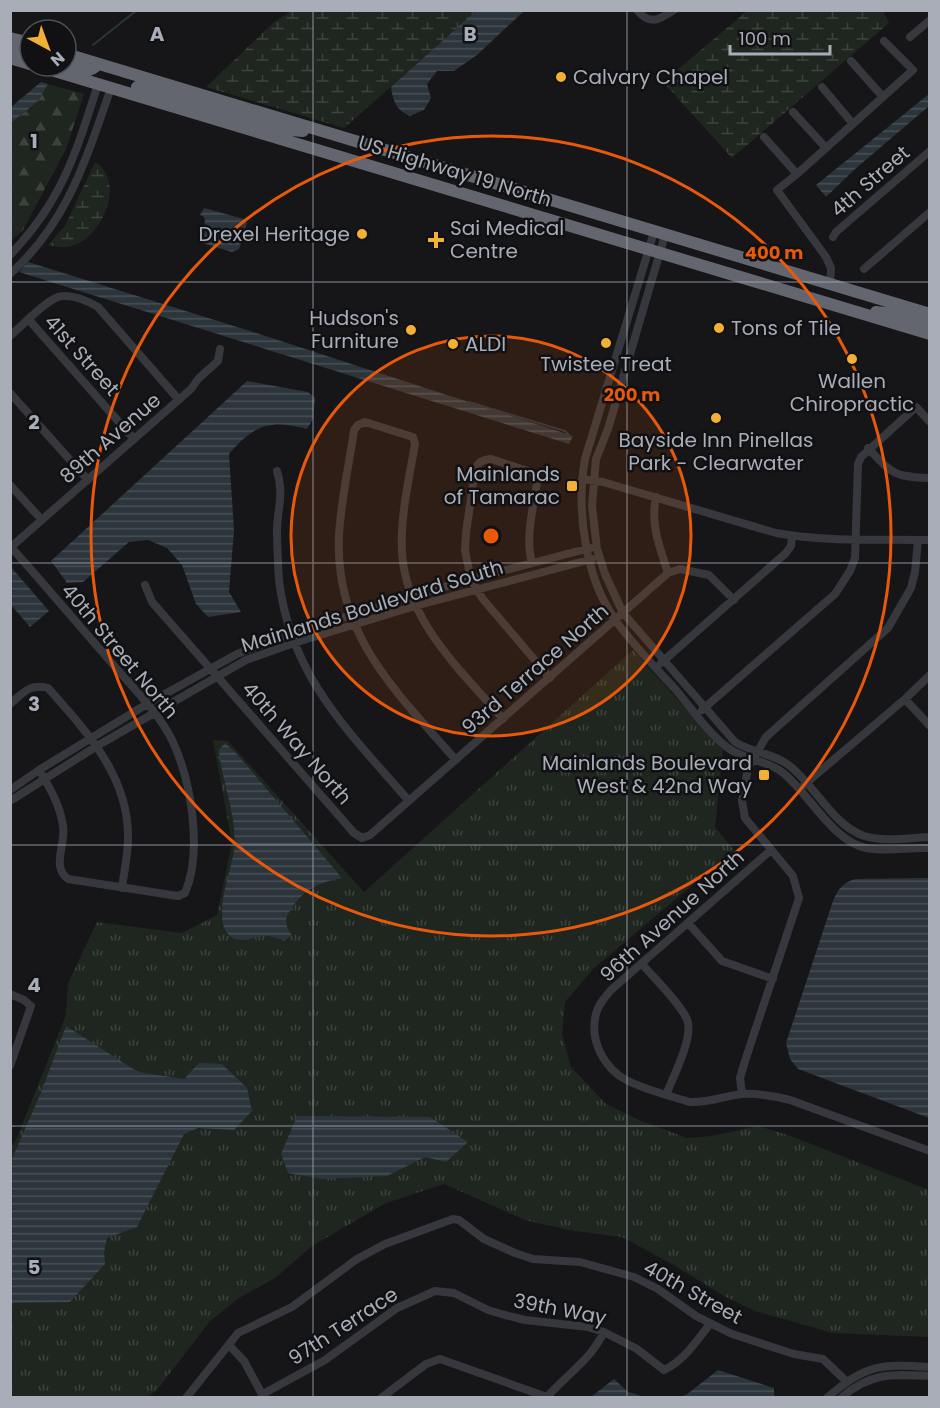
<svg xmlns="http://www.w3.org/2000/svg" width="940" height="1408" viewBox="0 0 940 1408" font-family="Poppins,sans-serif">
<style>
.grass{fill:url(#grass-tufts)}
.forest{fill:url(#forest-firs)}
.wetland{fill:url(#wetland-marsh)}
.water{fill:url(#water-rules)}
.lines{fill:none;stroke-linecap:round;stroke-linejoin:round}
.stream{stroke:#2c353c;stroke-width:2}
.minor{stroke:#37383d;stroke-width:8}
.highway{stroke:#63666e;stroke-width:12}
.grid{fill:none;stroke:#a8adb8;stroke-width:1.5;stroke-opacity:0.55}
.ring{fill:none;stroke:#e8590c;stroke-width:3}
.poi-dot{fill:#f2b134;stroke:#111113;stroke-width:2}
.labels{text-anchor:middle;stroke-width:5;stroke-linejoin:round;paint-order:stroke}
.poi-label{font-size:20px;fill:#a8adb8;stroke:#111113;text-anchor:start}
.street-label{font-size:20px;fill:#a8adb8;stroke:#111113}
.grid-label{font-size:20px;text-anchor:middle;font-weight:bold;fill:#a8adb8;stroke:#111113;stroke-width:5;stroke-linejoin:round;paint-order:stroke}
.centre{fill:#e8590c;stroke:#111113;stroke-width:3}
.ring-label{font-size:18px;text-anchor:middle;font-weight:bold;fill:#e8590c;stroke:#111113;stroke-width:5;stroke-linejoin:round;paint-order:stroke}
</style>
<defs>
<pattern id="grass-tufts" width="24" height="20" patternUnits="userSpaceOnUse" patternTransform="scale(1.5)"><rect width="24" height="20" fill="#1e261f"/><path d="M3 7l-1-3M5 7V3M7 7l1-3M15 17l-1-3M17 17v-4M19 17l1-3" fill="none" stroke="#3c433d"/></pattern>
<pattern id="forest-firs" width="22" height="20" patternUnits="userSpaceOnUse" patternTransform="scale(1.5)"><rect width="22" height="20" fill="#1e261f"/><path d="M5 1l3.5 6h-7zM16 11l3.5 6h-7z" fill="#3c433d"/></pattern>
<pattern id="wetland-marsh" width="20" height="14" patternUnits="userSpaceOnUse" patternTransform="scale(1.5)"><rect width="20" height="14" fill="#1e261f"/><path d="M1 5h8M5 5V1M11 12h8M15 12V8" fill="none" stroke="#3c433d"/></pattern>
<pattern id="water-rules" width="6" height="5" patternUnits="userSpaceOnUse" patternTransform="scale(1.5)"><rect width="6" height="5" fill="#2c353c"/><path d="M0 2.5h6" fill="none" stroke="#485056"/></pattern>
</defs>
<rect width="100%" height="100%" fill="#161618"/>
<!-- grass -->
<path class="grass" d="M633,650L723,750L715,827L734,850L594,968L565,1002L562,1034L571,1067L606,1104L639,1120L687,1138L712,1136L758,1126L788,1135L929,1190V1337L833,1333L755,1311L724,1296L672,1264L622,1237L568,1230L525,1220L444,1184L386,1203L312,1246L275,1278L239,1298L210,1321L157,1390L147,1397L11,1398V1146L16,1140L66,1015L68,983L97,922L182,933L217,915L232,843L213,740L228,741L364,892Z"/>
<!-- forest -->
<path class="forest" d="M48,84L84,94L66,149L23,230L11,241V123L38,101Z"/>
<!-- wetland -->
<path class="wetland" d="M291,11V10L477,11L344,128L206,87L274,22Z
M747,11H883L889,23L732,158L663,82Z
M95,162C128,182 100,243 67,247C61,248 53,246 48,245L65,226Z"/>
<!-- water -->
<path class="water" d="M477,10L524,11L477,55L454,71H437L427,84L431,98L424,110L410,116C396,110 393,101 391,87Z
M41,82L48,84L38,101L11,123V107Z
M929,94V106L855,169L826,197L816,185Z
M204,208L244,219L247,223L239,249L232,252L199,242L205,222L204,217L200,215Z
M28,262L250,331L573,436L569,444L19,272Z
M247,381L308,392L315,398L313,419L307,429C270,419 254,425 229,454L234,530L229,592L241,612L208,617L196,604L182,565L167,548L148,540L129,542L83,582L67,583L51,561Z
M11,567L49,611L30,627L11,605Z
M225,743L236,753L342,878C321,882 306,888 293,906C285,918 283,923 292,935L284,941C278,938 272,936 266,936C254,936 242,945 230,936C211,920 231,872 234,851C238,816 222,784 219,750Z
M929,878H930L929,1118L798,1069L790,1059L786,1043L832,904C837,891 841,883 855,879Z
M66,1026L138,1072L184,1079L199,1063L222,1064L247,1088L252,1111L234,1130L198,1128L184,1134L137,1227L107,1238L104,1253L105,1264L70,1302L14,1303L11,1305V1161L40,1095Z
M297,1116L430,1117L468,1142L446,1162L425,1157L387,1176L322,1179L288,1173L281,1154Z
M718,1370L774,1388V1396L679,1397L686,1395Z
M614,1379L628,1392L645,1397H591Z"/>
<g class="lines">
<!-- stream -->
<path class="stream" d="M93,45L137,10
M469,402L565,431L569,435"/>
<!-- minor -->
<path class="minor" d="M637,10C650,26 659,20 674,10
M910,37L930,20
M851,61L883,97
M822,87L853,124
M793,112L826,148
M764,137L797,174L777,190L826,257L831,268L830,285
M797,174L913,70L884,41
M654,232L585,459C576,510 585,578 616,621C634,646 656,668 676,690C692,709 708,733 728,748C744,760 766,760 782,772C809,793 832,841 866,848C886,852 909,847 930,848
M665,235L608,429L596,459L592,506L597,549L605,574L623,613L735,742C752,753 774,753 790,766C815,786 834,826 864,836C884,842 909,838 930,837
M833,237L836,232L930,151
M10,255C62,201 76,153 98,84
M864,269L930,212
M10,274C68,222 86,159 111,88
M29,320L134,439
M10,336C22,326 44,302 58,297C70,293 88,301 98,307L179,400
M10,393L88,480
M868,448C892,474 894,477 930,478
M277,471C284,495 278,505 277,529C277,546 278,563 279,580C290,676 349,732 409,801
M582,479L603,482L776,533C825,542 879,539 930,540
M10,485L42,520
M656,497C650,524 660,548 668,573
M10,546C44,584 77,623 110,661C131,686 157,710 172,740C191,780 203,851 185,893L178,896L68,879C51,867 66,844 63,826C60,805 50,788 39,770
M11,547L191,389L199,378L218,361L220,349
M532,563C525,538 533,509 537,483L536,477L531,472L491,459C482,460 478,462 475,470L466,533L465,551L471,579L482,598L550,678
M145,585L152,602L354,833L362,838L370,835L668,573L680,569L709,575L734,600
M661,663L786,553L791,546L792,536
M905,699L930,726
M10,704C23,693 30,683 48,688C86,731 129,776 128,838C128,855 124,872 122,888
M702,710L835,594L850,571L855,558L858,464L861,457L916,407L930,422
M456,760C396,692 334,634 339,535C341,500 349,465 354,430L358,425L365,422L413,437L415,444C409,479 400,517 402,553C407,623 461,670 503,719
M804,785L905,699L930,675
M10,790L39,770L147,704L237,654L291,634L351,615L471,579L590,548
M10,801L97,746L246,660L294,643L415,606L592,559
M771,850L611,990C605,997 598,1005 596,1014C589,1040 604,1069 628,1081C647,1090 669,1096 690,1102C708,1103 724,1096 742,1094C759,1093 774,1096 790,1100L930,1151
M688,923L722,961L773,979
M642,964C652,976 686,1009 688,1023C692,1040 673,1077 666,1095
M10,994L24,1000L31,1006L10,1066
M742,1094L740,1078L745,1061L799,898L793,876L745,818L742,801L748,768L766,737L888,628L911,588L915,572L918,540
M229,1345L244,1361L264,1398
M263,1394L325,1360L397,1308L435,1291L454,1293L488,1310L505,1315L525,1320L588,1327L604,1332L637,1349L664,1370C684,1361 697,1340 710,1324
M186,1398L238,1333L292,1307L357,1259L385,1244L453,1219L459,1220L484,1239L515,1253L533,1259L580,1262L634,1277L658,1289L696,1316L732,1334L794,1354L823,1359L846,1381
M381,1398L426,1364L440,1359L547,1397
M546,1398C568,1373 589,1362 604,1332
M827,1398C865,1364 881,1364 930,1367
M841,1398C870,1372 893,1374 930,1376"/>
<!-- highway -->
<path class="highway" d="M10,38L30,43
M10,48L30,54
M66,54L930,314
M10,58L30,64
M66,65C78,69 89,75 98,64
M38,66L930,334
M137,87L280,129L303,131
M876,312L902,315L930,324"/>
</g>
<!-- grid -->
<path class="grid" d="M313,10V1398M627,10V1398M10,282H930M10,563H930M10,845H930M10,1126H930"/>
<!-- distance rings -->
<circle cx="491" cy="536" r="200" fill="#e8590c" fill-opacity=".12"/>
<g class="ring">
<circle cx="491" cy="536" r="200"/>
<circle cx="491" cy="536" r="400"/>
</g>
<!-- markers -->
<g class="poi-dot">
<circle cx="561" cy="77" r="6"/>
<circle cx="362" cy="234" r="6"/>
<path d="M433 231h6v6h6v6h-6v6h-6v-6h-6v-6h6z"/>
<circle cx="719" cy="328" r="6"/>
<circle cx="411" cy="330" r="6"/>
<circle cx="606" cy="343" r="6"/>
<circle cx="453" cy="344" r="6"/>
<circle cx="852" cy="359" r="6"/>
<circle cx="716" cy="418" r="6"/>
<rect x="566" y="480" width="12" height="12" rx="3"/>
<rect x="758" y="769" width="12" height="12" rx="3"/>
</g>
<g class="labels">
<!-- poi labels -->
<g class="poi-label">
<text x="573" y="84">Calvary Chapel</text>
<text x="450" y="235">Sai Medical<tspan x="450" dy="23">Centre</tspan></text>
<text x="350" y="241" text-anchor="end">Drexel Heritage</text>
<text x="399" y="325" text-anchor="end">Hudson's<tspan x="399" dy="23">Furniture</tspan></text>
<text x="731" y="335">Tons of Tile</text>
<text x="465" y="351">ALDI</text>
<text x="606" y="371" text-anchor="middle">Twistee Treat</text>
<text x="852" y="388" text-anchor="middle">Wallen<tspan x="852" dy="23">Chiropractic</tspan></text>
<text x="716" y="447" text-anchor="middle">Bayside Inn Pinellas<tspan x="716" dy="23">Park - Clearwater</tspan></text>
<text x="560" y="481" text-anchor="end">Mainlands<tspan x="560" dy="23">of Tamarac</tspan></text>
<text x="752" y="770" text-anchor="end">Mainlands Boulevard<tspan x="752" dy="23">West &amp; 42nd Way</tspan></text>
</g>
<!-- street labels -->
<g class="street-label">
<text transform="translate(455 171) rotate(17)" y="7">US Highway 19 North</text>
<text transform="translate(870 181) rotate(-41)" y="7">4th Street</text>
<text transform="translate(82 355) rotate(48)" y="7">41st Street</text>
<text transform="translate(110 438) rotate(-41)" y="7">89th Avenue</text>
<text transform="translate(372 606) rotate(-17)" y="7">Mainlands Boulevard South</text>
<text transform="translate(120 651) rotate(50)" y="7">40th Street North</text>
<text transform="translate(535 669) rotate(-41)" y="7">93rd Terrace North</text>
<text transform="translate(297 743) rotate(49)" y="7">40th Way North</text>
<text transform="translate(672 916) rotate(-42)" y="7">96th Avenue North</text>
<text transform="translate(693 1292) rotate(29)" y="7">40th Street</text>
<text transform="translate(560 1309) rotate(11)" y="7">39th Way</text>
<text transform="translate(343 1326) rotate(-33)" y="7">97th Terrace</text>
</g>
</g>
<g class="grid-label">
<text x="157" y="41">A</text>
<text x="470" y="41">B</text>
<text x="34" y="148">1</text>
<text x="34" y="429">2</text>
<text x="34" y="711">3</text>
<text x="34" y="992">4</text>
<text x="34" y="1274">5</text>
</g>
<circle cx="491" cy="536" r="9" class="centre"/>
<g class="ring-label">
<text x="774" y="259">400 m</text>
<text x="632" y="401">200 m</text>
</g>
<!-- border -->
<rect width="940" height="1408" fill="none" stroke="#a8adb8" stroke-width="24"/>
<!-- north arrow -->
<g transform="translate(48 48) rotate(139)"><circle r="28" fill="#111113" stroke="#4d4f55" stroke-width="1.5"/>
<path d="M0-4.5L10 22L0 15L-10 22Z" fill="#f2b134"/>
<text y="-9" font-size="16" font-weight="bold" text-anchor="middle" fill="#a8adb8">N</text>
</g>
<!-- scale -->
<path d="M730 45v9h100v-9" fill="none" stroke="#a8adb8" stroke-width="3"/>
<text x="739" y="45" font-size="18" fill="#a8adb8" stroke="#111113" stroke-width="4.5" paint-order="stroke">100 m</text>
</svg>
